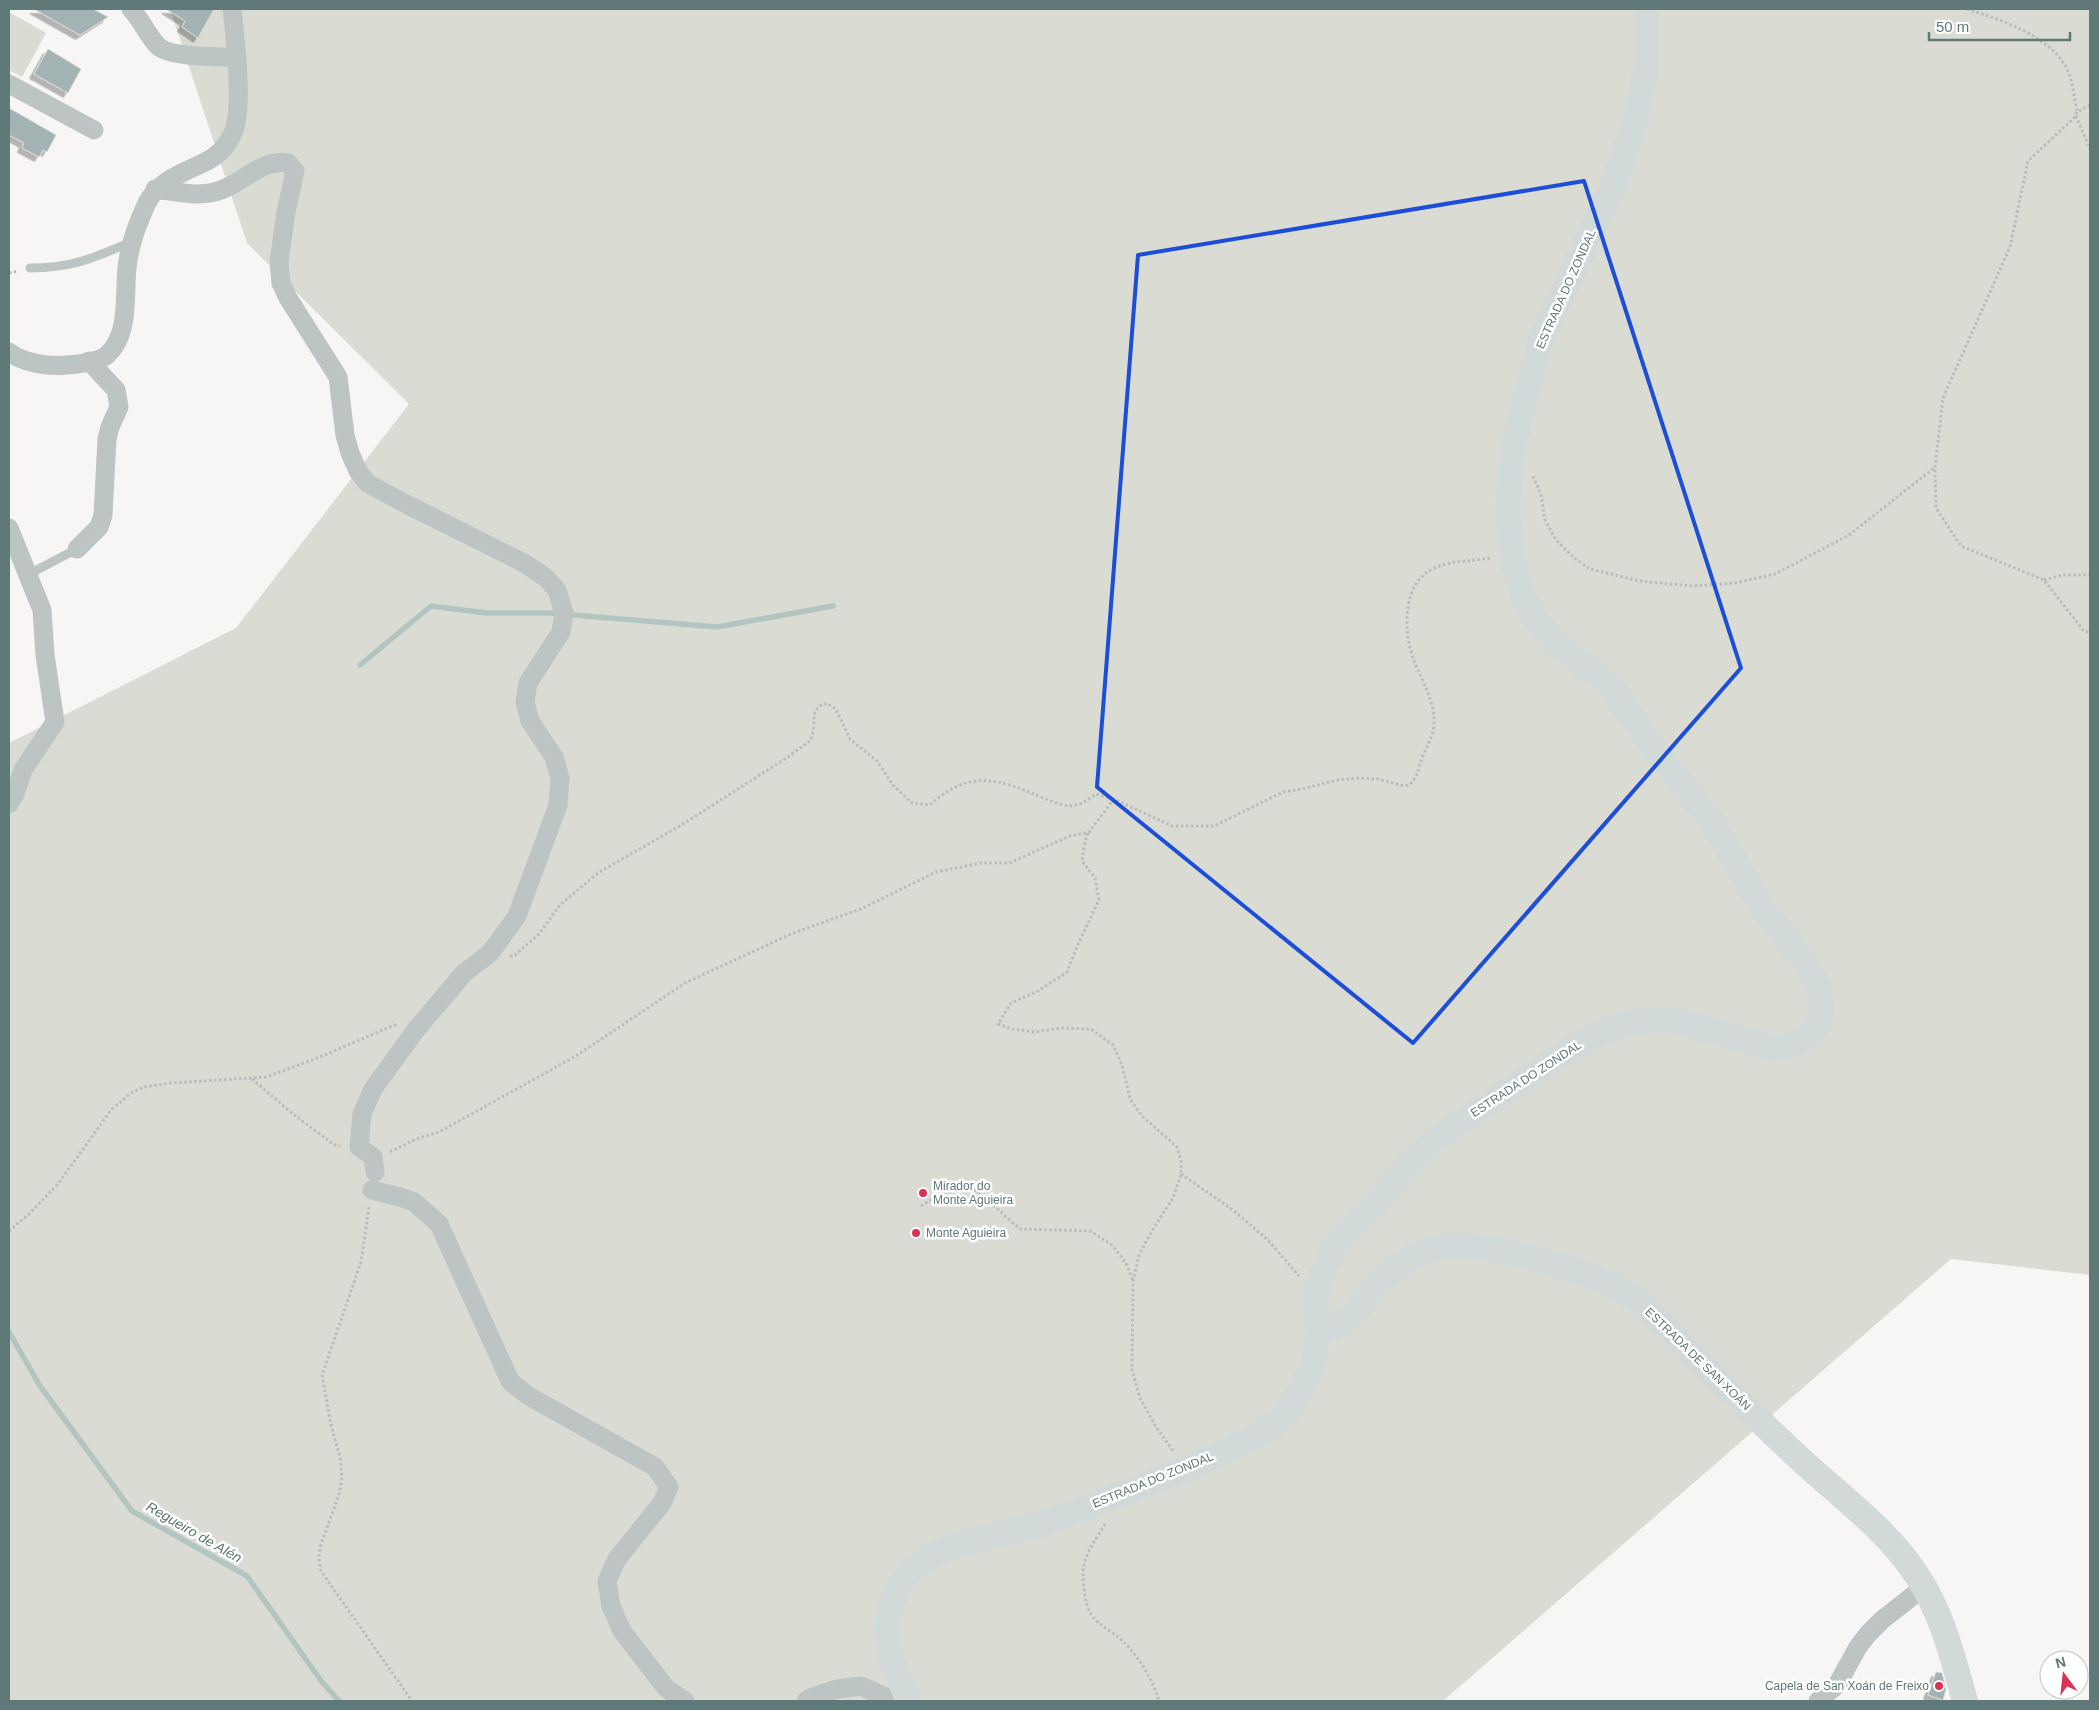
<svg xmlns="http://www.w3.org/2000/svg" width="2099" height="1710" viewBox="0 0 2099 1710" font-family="Helvetica,sans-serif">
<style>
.green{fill:#dadcd4}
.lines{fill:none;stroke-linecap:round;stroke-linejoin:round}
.stream{stroke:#b3c5c1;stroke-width:5.5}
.building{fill:#a3b2b2;stroke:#d9d8d7;filter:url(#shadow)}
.path{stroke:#b7bdbd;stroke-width:3;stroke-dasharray:2.5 2.5;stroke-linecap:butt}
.lane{stroke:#bcc4c4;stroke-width:9}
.street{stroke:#bcc4c4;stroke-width:19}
.secondary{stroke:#d2d9d9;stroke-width:26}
.marked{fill:none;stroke:#1d4ed8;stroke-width:4;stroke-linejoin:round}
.poi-dot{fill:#d93252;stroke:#fff;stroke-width:2}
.labels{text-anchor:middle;stroke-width:5;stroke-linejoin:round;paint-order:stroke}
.street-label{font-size:12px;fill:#5f7878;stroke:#fff}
.poi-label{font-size:12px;fill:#5f7878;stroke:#fff;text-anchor:start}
.water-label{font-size:14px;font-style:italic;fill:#5e7875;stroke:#fff}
</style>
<defs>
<filter id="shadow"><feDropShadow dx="-4.5" dy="4.5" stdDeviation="0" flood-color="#0004"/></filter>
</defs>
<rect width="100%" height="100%" fill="#f7f6f4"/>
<!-- green -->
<path class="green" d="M170,9H2090V1275L1951,1259L1443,1701H9V743L236,628L409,404L247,243Z
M9,12L46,33L22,77L9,70Z"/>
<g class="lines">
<!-- stream -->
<path class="stream" d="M360,665L431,606L487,613H549L717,627L833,606
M9,1332L40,1386L132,1511L247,1576L322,1682L339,1701"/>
</g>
<!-- building -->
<path class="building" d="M34,9H93L108,17L80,35Z
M166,9H214L198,38L182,27L185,21Z
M48,49L81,69L68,93L34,74Z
M9,108L56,135L47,152L43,150L39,157L22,148L24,143L9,135Z
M1936,1672L1942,1673L1946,1689L1943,1700L1928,1695Z"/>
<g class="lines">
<!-- path -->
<path class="path" d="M1967,9C1999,19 2048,35 2066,67C2073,80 2074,98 2077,112
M2090,105L2077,112L2076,116L2028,161L2010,247L1943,398L1935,467L1936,508L1961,546L2044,580L2083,630L2090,633
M2076,116L2090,149
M9,273L18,271
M1533,476L1541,494L1545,520L1556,540L1573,557L1590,569L1639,581L1692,586L1736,583L1775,574L1849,535L1934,468
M2044,580L2062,575H2090
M1088,833L1085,842L1082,861L1095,878L1099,900L1078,944L1067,972L1038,991L1011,1003L998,1024L1012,1029L1035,1032L1061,1028L1091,1029L1113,1045L1122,1065L1130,1099L1142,1116L1177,1147L1181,1160V1174L1173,1198L1153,1229L1139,1255L1133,1281L1132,1370L1140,1398L1156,1427L1174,1452
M510,956H514L539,934L560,905L598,873L683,824L788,757L811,740L814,726V715L817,709L822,704H828L836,709L850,739L877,761L893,785L912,803L930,805C972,767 1000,780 1046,799C1054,802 1068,808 1076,805C1083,804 1090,798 1096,794L1114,799
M252,1079L293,1114L333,1144L340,1146
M390,1152L416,1139L439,1132L576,1056L685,983L793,933L861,909L936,872L981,863H1009L1070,836L1089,832L1114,799L1172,826H1214L1283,792L1302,789L1337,780L1359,778L1378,779L1404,786L1409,785C1418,777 1418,769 1422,758C1427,745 1435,734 1434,719C1433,694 1417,674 1411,651C1406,635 1406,618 1409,602C1418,559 1456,563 1492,558
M1181,1174L1233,1210L1268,1240L1299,1276
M921,1206L957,1184L977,1191L1020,1229L1090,1231L1112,1245L1126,1263L1133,1281
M369,1207L361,1262L322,1375L331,1425L340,1457L342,1477L339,1495L320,1547L319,1559L321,1571L412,1701
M9,1231L29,1214L58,1184L111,1110L131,1093L144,1087L171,1083L266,1077L315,1059L397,1024
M1105,1524C1098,1536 1089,1548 1085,1561C1081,1573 1084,1604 1091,1614C1097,1624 1110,1630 1118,1637C1137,1653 1152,1677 1159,1701"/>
<!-- lane -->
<path class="lane" d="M30,268C73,268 93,258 131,242
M29,574L77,549"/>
<!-- street -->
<path class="street" d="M131,9C142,20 148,37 159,47C171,57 220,57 237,57
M9,84L94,130
M155,189C177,192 200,198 221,190C246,181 261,159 288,163L295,171L286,212L279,262L281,283L288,298L338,377L345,435L350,453L358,471L367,483L408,505L524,563L545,577L557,590L564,613L561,632L528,683L525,702L530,721L554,757L560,778L558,805L517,916L490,953L464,973L415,1031L373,1089L362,1114L359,1147L373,1157L375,1172
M9,352C23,363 49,367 67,365C79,364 98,362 107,355C130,335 124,295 127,268C129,246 138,222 147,203C159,180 183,173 205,162C218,156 227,146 233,133C244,108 235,37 232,9
M9,528L42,610L45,655L55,722L23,770L15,794L9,804
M77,549L99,527L103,515L107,439L110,427L119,407L116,390L89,361
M372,1190L400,1197L414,1202L439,1224L510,1381L527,1395L655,1467L669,1487L662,1503L617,1559L607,1581L611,1606L622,1631L666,1688L685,1701
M806,1701L810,1698L837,1689L861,1686L885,1697L902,1701
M1818,1701L1837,1685L1858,1647L1868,1634L1882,1620L1924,1587"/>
<!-- secondary -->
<path class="secondary" d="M1318,1331C1324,1330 1330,1328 1336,1326C1360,1315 1372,1284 1393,1270C1407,1260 1423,1250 1441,1247C1482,1240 1572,1267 1611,1284C1620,1289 1629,1295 1638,1300C1692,1353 1745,1408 1800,1459C1841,1497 1888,1530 1918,1577C1943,1615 1953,1659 1965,1701
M909,1701L889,1654L887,1632L888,1613L897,1590L912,1569L930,1557L955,1545L1045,1523L1187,1469L1258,1435L1281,1418L1297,1398L1313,1366L1318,1331L1315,1295L1334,1246L1432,1141L1573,1047L1607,1030L1630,1023L1654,1020L1679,1021L1775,1049L1787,1047L1803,1040L1815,1028L1821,1017L1822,1005L1818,985L1803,959L1763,909L1712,822L1655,750L1609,684L1554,642L1536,621L1522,594L1512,556L1508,506L1513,446L1540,342L1615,182L1636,118L1646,70V9"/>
</g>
<!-- marked area -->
<path class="marked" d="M1584,181L1741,668L1413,1043L1097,787L1138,255Z"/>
<!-- markers -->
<g class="poi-dot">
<circle cx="923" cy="1193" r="5"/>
<circle cx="916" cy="1233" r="5"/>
<circle cx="1939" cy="1686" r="5"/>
</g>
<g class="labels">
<!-- street labels -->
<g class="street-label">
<text transform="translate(1566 289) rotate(-66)" y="4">ESTRADA DO ZONDAL</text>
<text transform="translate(1526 1079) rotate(-33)" y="4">ESTRADA DO ZONDAL</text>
<text transform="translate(1698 1359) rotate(44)" y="4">ESTRADA DE SAN XOÁN</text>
<text transform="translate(1153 1480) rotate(-22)" y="4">ESTRADA DO ZONDAL</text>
</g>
<!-- poi labels -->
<g class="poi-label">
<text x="933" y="1190">Mirador do<tspan x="933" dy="14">Monte Aguieira</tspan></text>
<text x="926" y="1237">Monte Aguieira</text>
<text x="1929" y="1690" text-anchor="end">Capela de San Xoán de Freixo</text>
</g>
<!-- water labels -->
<g class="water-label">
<text transform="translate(194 1532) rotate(30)" y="5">Regueiro de Alén</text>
</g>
</g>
<!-- border -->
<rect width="2099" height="1710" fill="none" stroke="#5f7878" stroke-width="20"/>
<!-- north arrow -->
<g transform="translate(2064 1675) rotate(345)"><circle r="24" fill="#ffffff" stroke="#bfc9c9"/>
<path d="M0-4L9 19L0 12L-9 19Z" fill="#d93252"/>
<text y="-8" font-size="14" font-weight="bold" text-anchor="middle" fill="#5f7878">N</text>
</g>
<!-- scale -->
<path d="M1929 32v8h141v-8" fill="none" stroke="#5f7878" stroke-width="2.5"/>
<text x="1936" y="32" font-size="15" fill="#5f7878" stroke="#ffffff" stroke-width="4" paint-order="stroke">50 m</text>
</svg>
